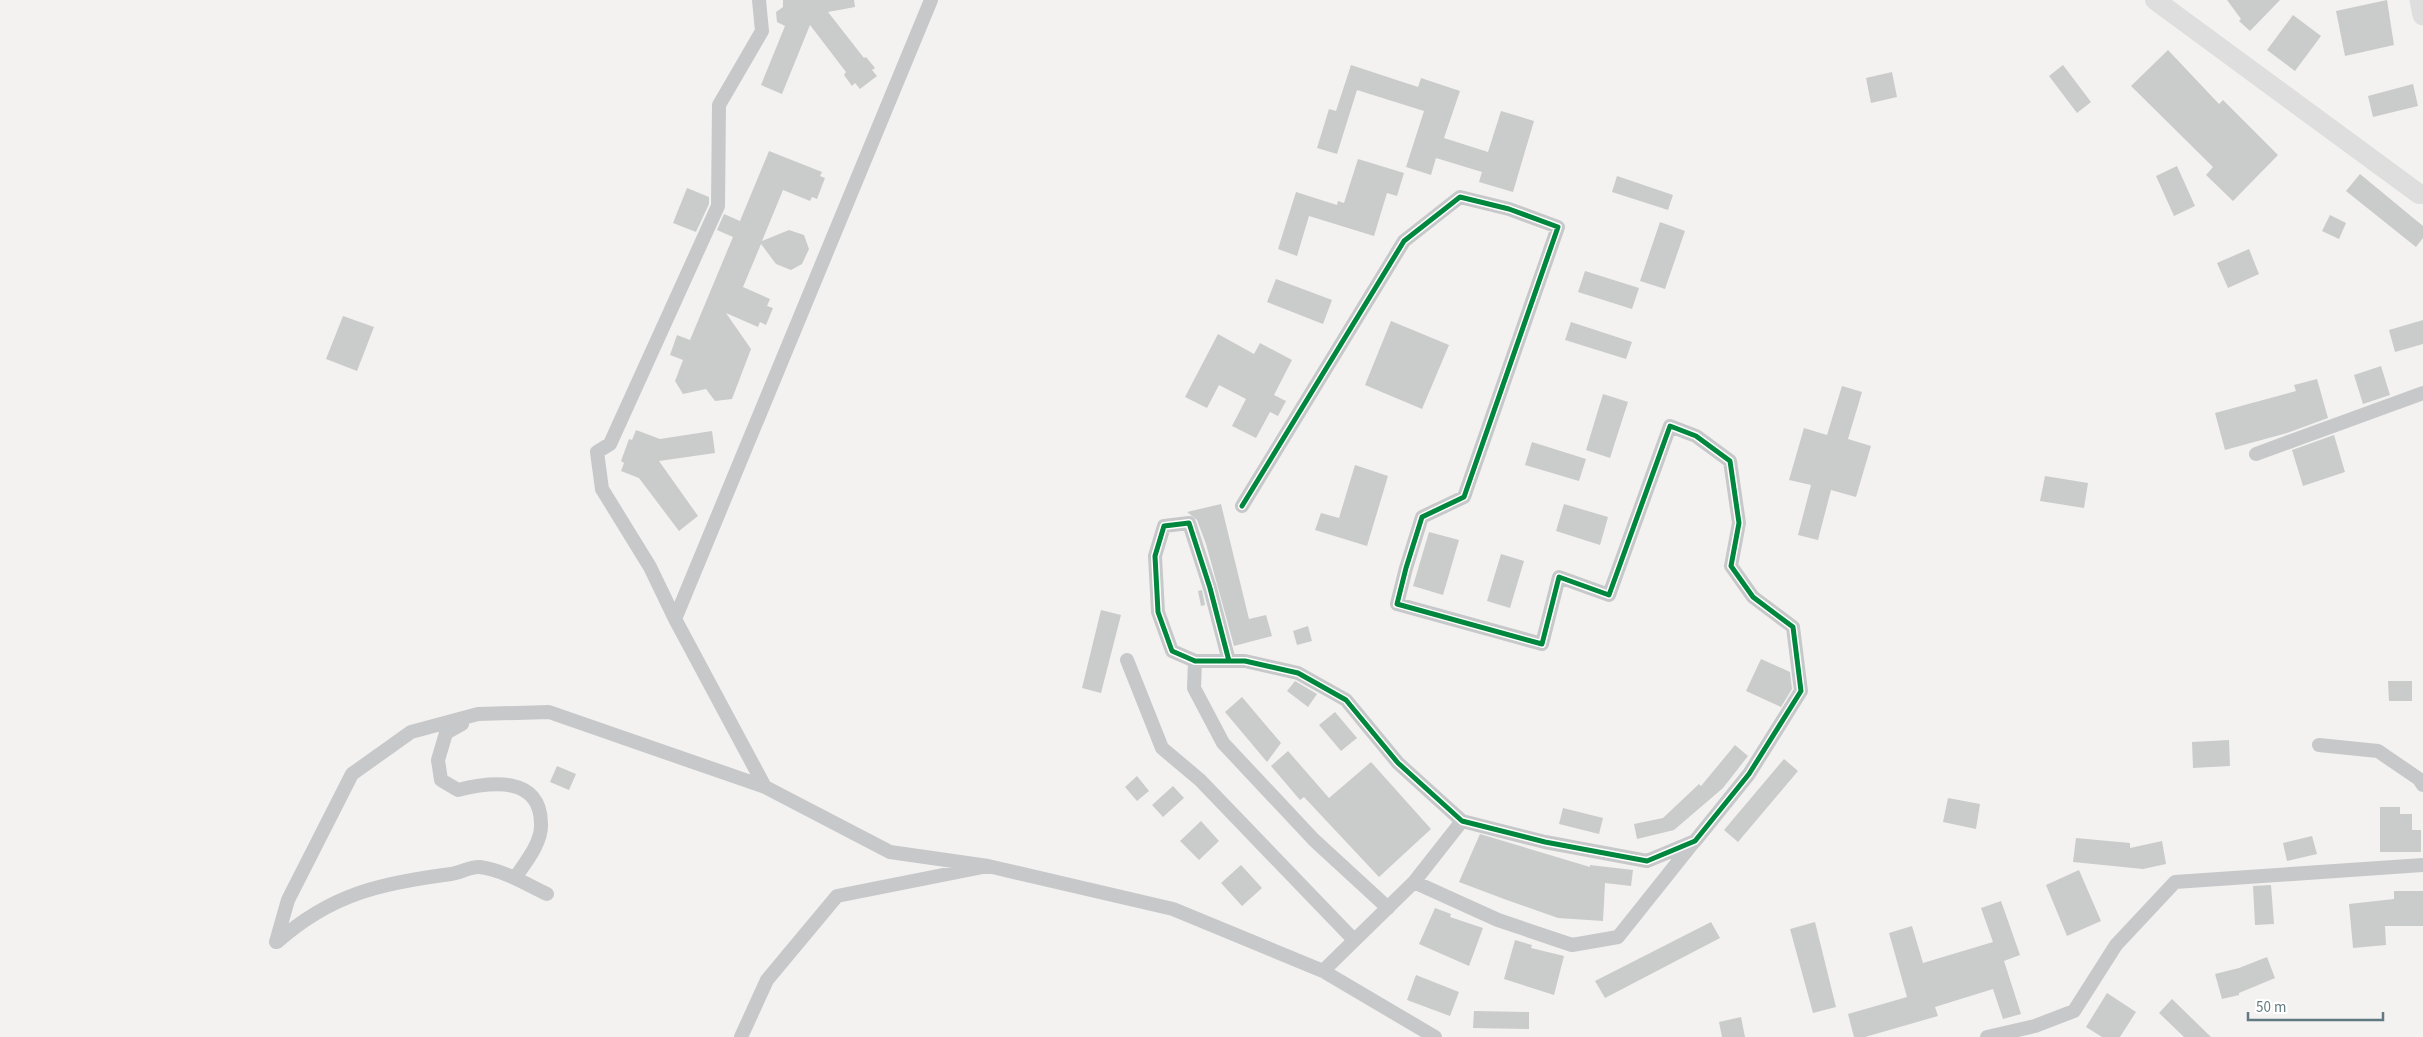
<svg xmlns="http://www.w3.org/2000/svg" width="2423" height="1037" viewBox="0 0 2423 1037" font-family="'Source Sans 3',sans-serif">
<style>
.building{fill:#cacccb}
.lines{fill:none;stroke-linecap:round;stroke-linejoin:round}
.street{stroke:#c7c8c9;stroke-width:14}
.secondary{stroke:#dddedd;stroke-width:20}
.primary{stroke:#dddedd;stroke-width:21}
.cycleway-casing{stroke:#fff;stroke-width:8}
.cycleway{stroke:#00873e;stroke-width:5}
</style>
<rect width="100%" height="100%" fill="#f3f2f0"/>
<!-- building -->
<path class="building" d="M783,0H854L855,7L828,12L864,58L866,57L875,68L872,70L877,76L860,89L855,83L852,86L844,75L846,72L810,25L782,94L761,85L785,26L777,22L776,12L783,7Z
M2227,0H2280L2250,31L2239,21L2241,19Z
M2387,0L2394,45L2345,56L2336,11Z
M2293,15L2321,36L2295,71L2267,50Z
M2168,50L2219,104L2223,100L2278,155L2233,201L2206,175L2213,167L2131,86Z
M1351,65L1418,87L1421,78L1460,91L1444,138L1488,152L1501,111L1534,121L1513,192L1479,182L1482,172L1436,158L1431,175L1406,167L1424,111L1357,90L1337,154L1317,148L1329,109L1336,111Z
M2063,65L2091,102L2077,113L2049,76Z
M1892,72L1897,97L1871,103L1866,78Z
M2413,84L2418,106L2373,117L2368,96Z
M769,151L822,172L820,176L825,178L817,199L812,197L810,201L783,190L762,241L789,230L804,235L809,249L802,264L791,270L776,264L761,244L743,287L770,299L767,306L773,308L766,325L760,322L758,327L726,313L751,349L732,399L715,401L706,389L683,394L675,381L683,360L670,355L677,335L690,340L733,237L717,230L724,214L740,221Z
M1358,159L1404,173L1397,196L1387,193L1374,236L1309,216L1297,256L1278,249L1296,192L1337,205L1338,201L1344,203Z
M2177,166L2195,206L2174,216L2156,176Z
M2360,174L2423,226V238L2416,247L2346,191Z
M1617,176L1673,195L1668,210L1612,192Z
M687,188L709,197V204L696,232L673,223Z
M2330,215L2346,223L2339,239L2322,231Z
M1660,222L1685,231L1665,289L1640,281Z
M2249,249L2259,274L2228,288L2217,263Z
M1585,271L1639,288L1632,309L1578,292Z
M1276,279L1332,300L1323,324L1267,302Z
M343,316L374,327L357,371L326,359Z
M2423,320V344L2395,352L2389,330Z
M1391,321L1449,345L1422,409L1365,385Z
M1571,322L1632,342L1626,359L1565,340Z
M1218,334L1254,354L1260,343L1292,360L1274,395L1286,401L1278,416L1270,412L1256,438L1232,426L1246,399L1219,385L1207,408L1185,397Z
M2381,366L2390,395L2363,404L2354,375Z
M2317,379L2328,418L2287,433L2225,450L2215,413L2296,391L2294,385Z
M1842,386L1862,392L1848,439L1871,446L1856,497L1831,490L1818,540L1798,535L1811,485L1789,480L1804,428L1827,435Z
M1603,394L1628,402L1610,458L1586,450Z
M636,430L660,439L712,431L715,453L659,461L698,516L679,531L639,478L621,471L624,463L621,461L629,439L632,440Z
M2334,435L2345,472L2303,486L2292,450Z
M1532,442L1586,459L1579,481L1525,465Z
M1355,465L1388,476L1367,546L1315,530L1321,513L1339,518Z
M2045,476L2088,483L2084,508L2040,501Z
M1221,504L1249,619L1266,615L1272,636L1234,646L1206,544L1197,520L1187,512Z
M1564,504L1608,517L1600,545L1556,531Z
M1429,532L1459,540L1443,595L1413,586Z
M1501,554L1524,561L1510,608L1487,601Z
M1202,590L1205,605L1201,606L1198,591Z
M1101,610L1121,615L1101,693L1082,688Z
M1308,626L1312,641L1297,645L1293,631Z
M1761,659L1790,672L1792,689L1781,707L1746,691Z
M1295,681L1317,694L1308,707L1287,691Z
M2388,681H2412V701H2389Z
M1242,697L1281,743L1267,762L1225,712Z
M1335,712L1357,738L1341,751L1319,725Z
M2229,740L2230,766L2193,768L2192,742Z
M1735,745L1748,756L1723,788L1674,830L1637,839L1634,824L1663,818L1699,784L1701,786Z
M1288,751L1329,798L1371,762L1431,829L1379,877L1304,797L1300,800L1271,766Z
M1784,759L1798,771L1738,842L1724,830Z
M557,766L576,774L569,790L550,782Z
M1137,776L1149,791L1137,801L1125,787Z
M1173,786L1184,798L1163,817L1152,805Z
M1948,798L1980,804L1976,829L1943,822Z
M2380,807H2400V814H2412V830H2421V852H2380Z
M1563,808L1603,818L1599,834L1559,824Z
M1201,821L1219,841L1199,860L1180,841Z
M1480,834L1590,867V865L1633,870L1631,886L1605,883L1603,921L1558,918L1504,899L1459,882Z
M2312,836L2317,854L2287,861L2283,843Z
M2076,838L2130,843V848L2162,841L2166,864L2143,869L2073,862Z
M1241,865L1262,888L1242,906L1221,883Z
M2079,870L2101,921L2067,936L2046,885Z
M2271,885L2274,924L2255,925L2253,886Z
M2394,891H2423V926H2385L2386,945L2353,948L2349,904L2394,899Z
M2001,901L2020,955L2004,961L2021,1014L2003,1019L1993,989L1935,1007L1938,1016L1865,1037H1854L1848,1014L1907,997L1889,933L1912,926L1923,963L1993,942L1981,908Z
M1435,908L1451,914L1450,917L1483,928L1469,966L1419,944Z
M1711,922L1720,938L1605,998L1595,981Z
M1815,922L1836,1007L1813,1013L1790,929Z
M1515,940L1532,945L1531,948L1564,956L1554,995L1504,979Z
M2267,957L2275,978L2239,993V995L2222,999L2215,974L2239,968Z
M1416,975L1459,992L1450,1016L1407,1000Z
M2107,993L2136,1012L2120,1037H2102L2086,1027Z
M2172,999L2211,1037H2184L2159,1013Z
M1474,1011L1529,1012V1029L1473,1028Z
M1741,1017L1745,1037H1722L1719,1022Z"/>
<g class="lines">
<!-- street -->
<path class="street" d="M759,0L762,31L719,105L718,206L610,444L597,452L602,489L650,567L675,619L765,787L890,852L988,866
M2256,454L2423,393
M675,619L931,0
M1127,660L1162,748L1200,780L1354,940
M1195,661L1194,688L1223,743L1314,840L1388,908
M1229,661L1210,588L1189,523L1164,526L1155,556L1158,612L1172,651L1195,661H1245L1298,673L1346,700L1398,763L1462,821L1545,842L1647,861L1695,841L1749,774L1801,691L1793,627L1753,597L1731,566L1739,523L1730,461L1696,436L1670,426L1609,595L1559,577L1542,644L1397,604L1406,568L1422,517L1464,497L1558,227L1509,209L1460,197L1404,241L1242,506
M462,724L446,733L438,760L441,780L458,790C490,782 541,775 541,824C542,843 525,863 515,878
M2319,745L2378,751L2419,779L2423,785
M1414,882L1498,920L1572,945L1618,937L1693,843
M276,942L288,900L352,774L411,732L478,714L549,712L765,787
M277,942C331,894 381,883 451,874C460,873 471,866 480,867C503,870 526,884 547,894
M1323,971L1414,882L1462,821
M741,1037L767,980L837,896L988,866L1173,909L1323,971L1435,1037
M1987,1037L2035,1026L2074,1011L2116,945L2175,882L2423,865"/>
<!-- secondary -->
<path class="secondary" d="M2155,0L2419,194H2423"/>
<!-- primary -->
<path class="primary" d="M2420,0L2423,15"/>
<defs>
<path id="cycleway" d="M1229,661L1210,588L1189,523L1164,526L1155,556L1158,612L1172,651L1195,661H1245L1298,673L1346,700L1398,763L1462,821L1545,842L1647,861L1695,841L1749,774L1801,691L1793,627L1753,597L1731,566L1739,523L1730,461L1696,436L1670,426L1609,595L1559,577L1542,644L1397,604L1406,568L1422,517L1464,497L1558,227L1509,209L1460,197L1404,241L1242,506"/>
</defs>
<!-- cycleway casing -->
<use href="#cycleway" class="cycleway-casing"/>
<!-- cycleway -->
<use href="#cycleway" class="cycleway"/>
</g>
<!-- scale -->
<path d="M2248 1012v8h135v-8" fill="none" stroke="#617a82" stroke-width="2.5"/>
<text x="2256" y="1012" font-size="15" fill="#617a82" stroke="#ffffff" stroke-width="4" paint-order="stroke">50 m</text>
</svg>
